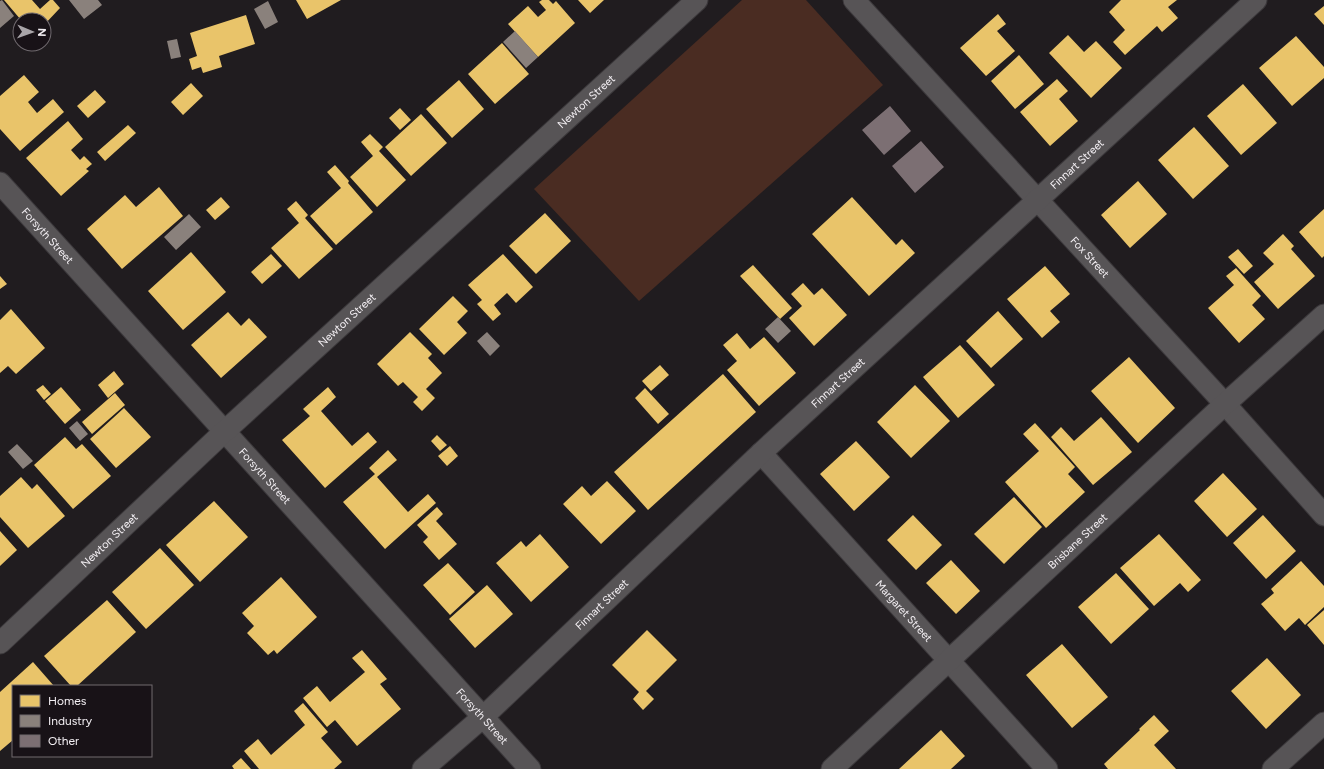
<svg xmlns="http://www.w3.org/2000/svg" width="1324" height="769" viewBox="0 0 1324 769" font-family="Figtree,sans-serif">
<style>
.park{fill:#4a2c22}
.homes{fill:#e9c46a}
.industry{fill:#8a817c}
.building{fill:#7c6f73}
.lines{fill:none;stroke-linecap:round;stroke-linejoin:round}
.minor-casing{stroke:#3b383b;stroke-width:23}
.minor{stroke:#575456;stroke-width:21}
.labels{text-anchor:middle;stroke-width:4;stroke-linejoin:round;paint-order:stroke}
.street-label{font-size:11px;fill:#f3eff3;stroke:#181217}
</style>
<rect width="100%" height="100%" fill="#201c1f"/>
<!-- park -->
<path class="park" d="M742,0H806L883,85L639,301L534,189Z"/>
<!-- homes -->
<path class="homes" d="M4,0H32L40,9L50,0H53L60,8L44,25V20H21Z
M296,0H341L307,19Z
M542,0H549L553,4L556,1L575,23L538,57L508,24L528,6L538,17L546,10L539,2Z
M578,0H604L590,13Z
M1121,0H1177L1168,7L1178,18L1162,32L1157,26L1125,55L1113,42L1125,30L1109,12Z
M1324,6V25L1314,14Z
M998,14L1006,24L997,31L1015,51L986,76L960,48Z
M246,15L255,44L219,56L222,67L203,73L201,67L192,70L189,59L197,56L190,33Z
M1068,35L1084,52L1096,41L1122,68L1091,98L1049,53Z
M1296,36L1324,67V78L1292,106L1259,68Z
M502,43L529,74L495,104L468,74Z
M1019,55L1044,84L1015,109L991,81Z
M24,75L39,92L28,102L37,113L53,99L64,112L20,151L0,129V96Z
M1057,79L1068,91L1059,99L1078,121L1050,146L1020,112Z
M459,80L484,109L452,138L426,109Z
M191,83L203,96L183,115L171,102Z
M1243,84L1277,123L1241,155L1207,116Z
M95,90L106,102L88,118L77,106Z
M400,108L411,120L400,130L389,118Z
M421,114L447,143L411,176L385,147Z
M68,121L83,139L71,150L80,160L84,156L92,164L86,169L89,171L61,196L26,158Z
M128,125L136,133L105,161L97,152Z
M1194,127L1229,166L1193,199L1158,160Z
M370,134L383,147L379,151L406,180L377,207L350,177L373,156L361,142Z
M335,165L349,181L348,183L373,212L336,245L310,216L341,188L327,172Z
M1138,181L1167,214L1130,248L1101,215Z
M159,187L183,216L122,269L87,229L125,195L136,207Z
M221,197L230,207L215,220L206,210Z
M852,197L896,245L902,239L915,253L869,296L812,234Z
M296,201L308,215L305,218L333,249L299,279L271,248L299,223L287,209Z
M1324,209V256L1322,258L1299,232Z
M545,213L571,241L536,274L509,246Z
M1283,234L1294,246L1291,249L1315,276L1278,309L1254,282L1274,264L1263,253Z
M1238,249L1253,266L1244,274L1228,257Z
M191,252L226,292L183,330L148,291Z
M271,254L282,266L262,284L251,272Z
M503,254L533,287L516,303L507,293L494,305L501,314L493,321L477,304L482,300L468,285Z
M753,265L792,308L780,319L740,276Z
M1045,266L1070,294L1050,311L1060,322L1042,338L1007,299Z
M1236,268L1261,296L1252,305L1265,319L1239,343L1208,308L1234,285L1226,276Z
M0,276L7,284L0,289Z
M803,283L814,295L822,288L847,315L814,346L789,318L802,306L791,294Z
M453,296L468,311L457,322L467,333L444,355L419,329Z
M11,309L45,348L16,374L8,366L0,373V320Z
M998,311L1023,339L991,368L966,341Z
M228,312L241,326L249,318L267,337L221,378L191,345Z
M410,332L432,354L428,358L442,373L426,389L435,398L422,411L413,402L418,397L403,382L398,386L377,364Z
M737,333L750,349L764,337L796,373L759,406L727,370L737,361L723,345Z
M960,345L995,385L958,418L923,377Z
M1129,357L1175,408L1138,443L1091,391Z
M660,365L669,375L651,391L642,381Z
M114,371L124,384L108,398L98,385Z
M723,374L756,412L648,510L614,472Z
M43,385L51,394L44,400L36,390Z
M915,385L950,421L911,458L877,422Z
M61,387L81,410L65,424L45,401Z
M328,387L336,397L321,411L352,446L368,432L377,442L325,488L282,440L310,416L303,409Z
M645,388L669,414L658,424L635,398Z
M115,393L125,405L92,434L82,422Z
M124,408L151,437L116,468L90,439Z
M1101,417L1132,452L1093,485L1051,437L1061,427L1074,441Z
M1035,423L1075,467L1068,474L1085,492L1046,528L1005,482L1039,451L1023,434Z
M437,435L447,445L440,451L431,441Z
M65,437L76,449L82,444L111,476L73,509L34,465Z
M856,441L890,477L854,511L820,474Z
M450,446L458,456L447,466L438,456Z
M388,450L397,460L377,477L408,512L428,494L436,503L385,549L343,502L375,474L369,468Z
M1223,473L1257,509L1227,537L1194,501Z
M21,477L32,489L37,484L65,516L28,548L0,517V496Z
M607,481L636,511L601,544L563,504L582,486L591,496Z
M1014,497L1042,527L1004,564L974,534Z
M214,501L248,537L200,582L166,545Z
M437,507L443,514L436,521L457,544L439,560L423,542L428,537L417,525Z
M913,515L942,545L916,570L887,540Z
M1263,515L1296,551L1266,579L1233,543Z
M0,531L17,550L0,566Z
M540,534L569,567L531,602L496,563L521,541L526,547Z
M1159,534L1201,580L1188,592L1180,583L1154,606L1120,568Z
M160,548L194,585L146,629L112,592Z
M951,560L980,591L956,614L926,583Z
M1301,561L1324,586V607L1305,625L1299,618L1285,631L1261,604L1274,593L1271,589Z
M448,563L475,592L450,615L423,585Z
M1116,573L1149,609L1111,644L1078,607Z
M281,577L317,617L277,654L274,650L268,655L247,633L254,626L242,613Z
M487,585L513,614L475,648L449,619Z
M107,600L136,632L77,686H71L44,656Z
M1324,610V645L1307,625Z
M647,630L677,660L646,691L654,699L643,710L633,699L639,692L612,665Z
M1062,644L1108,697L1072,728L1026,675Z
M362,650L387,679L380,684L401,709L357,746L335,720L327,727L303,698L317,686L330,702L365,672L352,658Z
M1267,658L1301,695L1266,729L1231,691Z
M33,662L54,686H13V740L0,751V692Z
M303,703L328,732L321,738L342,762L334,769H259L244,751L258,739L271,755L305,725L294,711Z
M1154,715L1169,731L1154,745L1176,769H1108L1104,764L1140,730L1139,729Z
M941,730L965,756L951,769H899Z
M241,758L251,769H234L232,766Z"/>
<!-- industry -->
<path class="industry" d="M2,0L14,16L0,28V1Z
M69,0H98L102,5L84,19Z
M268,1L278,22L265,29L254,9Z
M515,31L538,57L526,68L503,42Z
M177,39L181,57L171,59L167,41Z
M189,214L201,227L176,250L164,237Z
M778,317L791,331L778,343L765,329Z
M487,332L500,346L490,356L477,341Z
M77,421L88,434L80,441L69,428Z
M17,444L33,461L23,469L8,452Z"/>
<!-- building -->
<path class="building" d="M890,106L911,131L884,155L862,130Z
M921,141L944,167L915,193L892,166Z"/>
<g class="lines">
<defs>
<g id="minor">
<path id="s1" d="M854,0L1225,404L1324,515"/>
<path id="s2" d="M0,183L530,769"/>
<path id="s3" d="M761,453L1047,769"/>
<path id="s4" d="M0,643L225,431L697,0"/>
<path id="s5" d="M423,769L483,717L761,453L1256,0"/>
<path id="s6" d="M832,769L1225,404L1324,315"/>
<path d="M1273,769L1324,723"/>
</g>
</defs>
<!-- minor casing -->
<use href="#minor" class="minor-casing"/>
<!-- minor -->
<use href="#minor" class="minor"/>
</g>
<g class="labels">
<!-- street labels -->
<g class="street-label">
<text dy="4" stroke="none"><textPath href="#s4" startOffset="798">Newton Street</textPath></text>
<text dy="4" stroke="none"><textPath href="#s5" startOffset="891">Finnart Street</textPath></text>
<text dy="4" stroke="none"><textPath href="#s2" startOffset="71">Forsyth Street</textPath></text>
<text dy="4" stroke="none"><textPath href="#s1" startOffset="349">Fox Street</textPath></text>
<text dy="4" stroke="none"><textPath href="#s4" startOffset="474">Newton Street</textPath></text>
<text dy="4" stroke="none"><textPath href="#s5" startOffset="567">Finnart Street</textPath></text>
<text dy="4" stroke="none"><textPath href="#s2" startOffset="395">Forsyth Street</textPath></text>
<text dy="4" stroke="none"><textPath href="#s4" startOffset="150">Newton Street</textPath></text>
<text dy="4" stroke="none"><textPath href="#s6" startOffset="335">Brisbane Street</textPath></text>
<text dy="4" stroke="none"><textPath href="#s5" startOffset="243">Finnart Street</textPath></text>
<text dy="4" stroke="none"><textPath href="#s3" startOffset="213">Margaret Street</textPath></text>
<text dy="4" stroke="none"><textPath href="#s2" startOffset="719">Forsyth Street</textPath></text>
</g>
</g>
<!-- legend -->
<rect x="12" y="685" width="140" height="72" fill="#181217" stroke="#706a6f"/>
<rect x="20" y="695" width="20" height="12" fill="#e9c46a" stroke="#706a6f"/>
<text x="48" y="705" font-size="12" fill="#f3eff3">Homes</text>
<rect x="20" y="715" width="20" height="12" fill="#8a817c" stroke="#706a6f"/>
<text x="48" y="725" font-size="12" fill="#f3eff3">Industry</text>
<rect x="20" y="735" width="20" height="12" fill="#7c6f73" stroke="#706a6f"/>
<text x="48" y="745" font-size="12" fill="#f3eff3">Other</text>
<!-- north arrow -->
<g transform="translate(32 32) rotate(92)"><circle r="19" fill="#181217" stroke="#706a6f"/>
<path d="M0-3L7 15L0 10L-7 15Z" fill="#a9a5a9"/>
<text y="-6" font-size="11" font-weight="bold" text-anchor="middle" fill="#f3eff3">N</text>
</g>
</svg>
